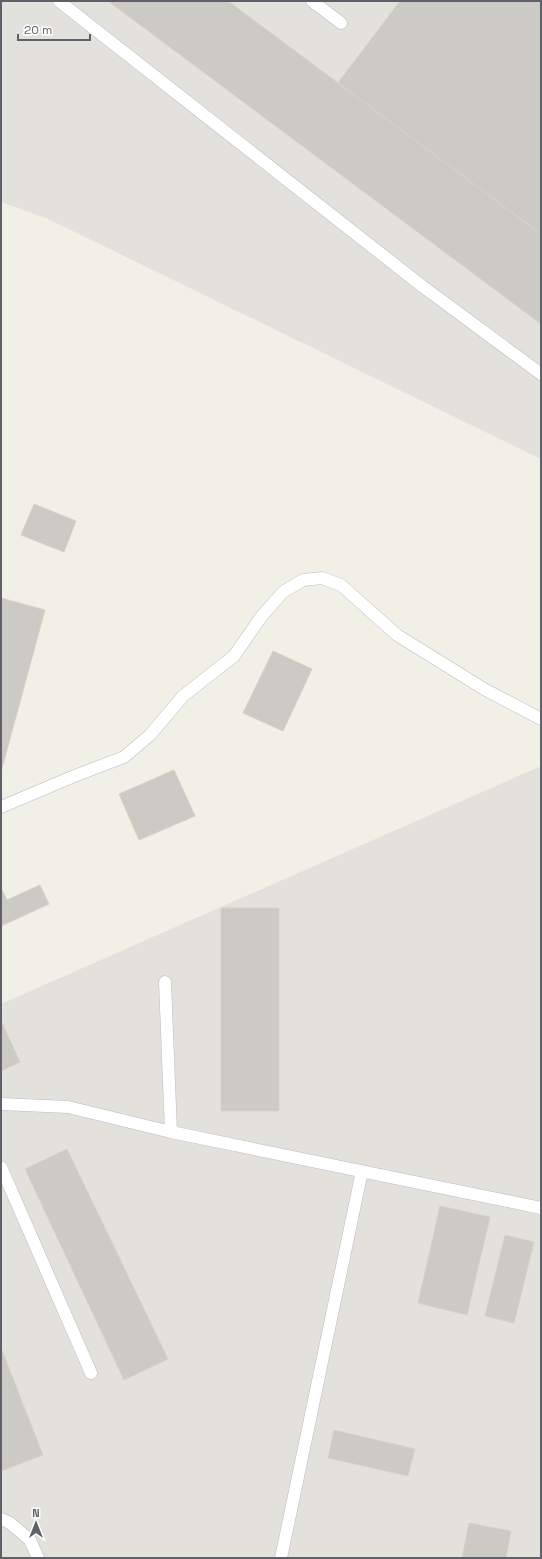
<svg xmlns="http://www.w3.org/2000/svg" width="542" height="1559" viewBox="0 0 542 1559" font-family="'Space Grotesk',sans-serif">
<style>
.industrial{fill:#e2e1db}
.building{fill:#cccac4;stroke:#d6d2c5}
.lines{fill:none;stroke-linecap:round;stroke-linejoin:round}
.lane-casing{stroke:#b9bbc1;stroke-width:13}
.lane{stroke:#fff;stroke-width:12}
</style>
<rect width="100%" height="100%" fill="#f1f0e7"/>
<!-- industrial -->
<path class="industrial" d="M1,1H541V459L46,218L1,202Z
M541,766V1558H1V1004Z"/>
<!-- building -->
<path class="building" d="M108,1H228L541,234V324Z
M400,1H541V234L338,83Z
M34,504L76,521L64,552L21,535Z
M1,598L45,610L1,772Z
M273,651L312,669L283,731L243,713Z
M174,770L195,816L139,840L119,794Z
M40,885L49,904L1,926V888L7,900Z
M221,908H279V1111H221Z
M1,1023H2L20,1062L1,1071Z
M67,1149L168,1359L124,1380L25,1169Z
M440,1206L490,1217L467,1315L418,1303Z
M505,1235L534,1242L514,1323L485,1316Z
M1,1348L43,1455L1,1471Z
M334,1430L415,1449L408,1476L328,1458Z
M469,1523L511,1531L506,1558H462Z"/>
<g class="lines">
<defs>
<path id="lane" d="M59,1L422,286L541,374
M312,1L341,23
M1,807L72,777L124,757L150,735L183,696L234,656L261,617L283,592L303,580L322,578L341,585L397,635L484,689L541,719
M165,982L171,1132
M1,1104L68,1107L171,1132L541,1208
M1,1167L91,1373
M1,1519L10,1523L30,1540L38,1558
M281,1558L362,1171"/>
</defs>
<!-- lane casing -->
<use href="#lane" class="lane-casing"/>
<!-- lane -->
<use href="#lane" class="lane"/>
</g>
<!-- border -->
<rect width="542" height="1559" fill="none" stroke="#5e6168" stroke-width="4"/>
<!-- north arrow -->
<g transform="translate(36 1523)" stroke="#ffffff" stroke-width="3" paint-order="stroke">
<path d="M0-3L7 15L0 10L-7 15Z" fill="#5e6168"/>
<text y="-6" font-size="11" font-weight="bold" text-anchor="middle" fill="#5e6168">N</text>
</g>
<!-- scale -->
<path d="M18 34v6h72v-6" fill="none" stroke="#5e6168" stroke-width="2"/>
<text x="24" y="34" font-size="12" fill="#5e6168" stroke="#ffffff" stroke-width="3" paint-order="stroke">20 m</text>
</svg>
